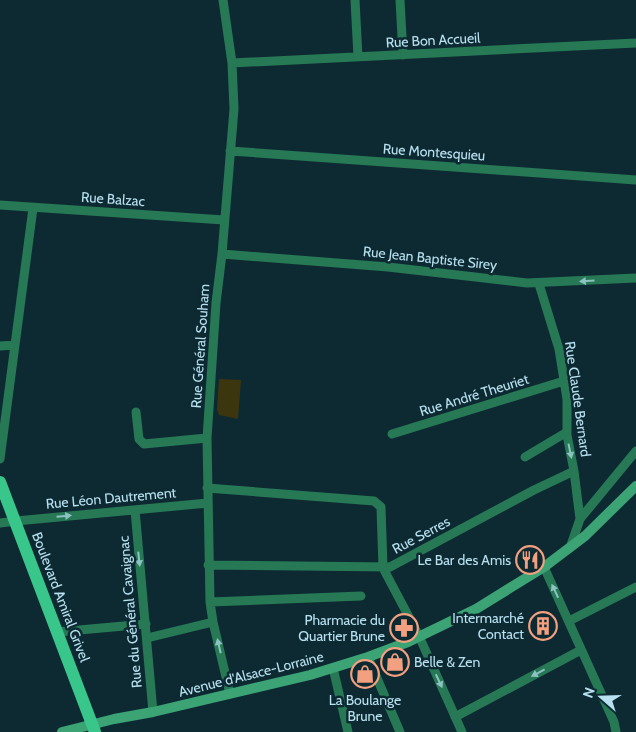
<svg xmlns="http://www.w3.org/2000/svg" width="636" height="732" viewBox="0 0 636 732" font-family="Cabin,sans-serif">
<style>
.green{fill:#3c360f}
.lines{fill:none;stroke-linecap:round;stroke-linejoin:round}
.minor{stroke:#277955;stroke-width:9}
.secondary{stroke:#3ca375;stroke-width:10}
.primary{stroke:#38c68b;stroke-width:12}
.oneway{fill:#8cc2c2}
.labels{text-anchor:middle;stroke-width:5;stroke-linejoin:round;paint-order:stroke}
.street-label{font-size:14px;fill:#b8e1f0;stroke:#0d2a33}
.poi-label{font-size:14px;fill:#b8e1f0;stroke:#0d2a33;text-anchor:end}
</style>
<rect width="100%" height="100%" fill="#0d2a33"/>
<!-- green -->
<path class="green" d="M219,379L241,380L238,419L219,415L217,409Z"/>
<g class="lines">
<!-- minor -->
<path class="minor" d="M223,0L232,63L234,109L222,254L216,303L207,438L210,602L213,622L230,694
M355,0L358,57
M400,0L403,55
M232,63L636,43
M230,151L636,180
M0,205L224,220
M222,254L388,267L527,283L636,278
M539,284L559,349L567,399V435L574,471L580,519
M0,346L15,345
M136,412L139,439L144,444L207,438
M392,434L564,381
M525,457L567,432
M0,459L33,208
M207,488L374,501L381,507L383,568L419,636L462,732
M135,510L153,712
M0,523L16,521L208,503
M570,548L580,519L636,451
M208,565L390,567L534,490L574,471
M544,567L614,722L616,732
M210,602L361,596
M569,621L636,587
M57,632L146,624
M147,638L213,622
M368,657L400,732
M333,668L348,732
M455,717L581,650"/>
<!-- secondary -->
<path class="secondary" d="M62,732L114,719L153,712L310,675L368,657L408,642L476,609L544,567L585,536L636,486"/>
<!-- primary -->
<path class="primary" d="M0,482L95,732"/>
</g>
<!-- one-way arrows -->
<defs><path id="oneway-solid" d="M-6-.8H1V-3.2L6.5 0L1 3.2V.8H-6Z" transform="scale(1.25)"/></defs>
<g class="oneway">
<use href="#oneway-solid" transform="translate(587 281) rotate(176)"/>
<use href="#oneway-solid" transform="translate(570 451) rotate(78)"/>
<use href="#oneway-solid" transform="translate(64 516) rotate(-5)"/>
<use href="#oneway-solid" transform="translate(139 559) rotate(84)"/>
<use href="#oneway-solid" transform="translate(555 591) rotate(-115)"/>
<use href="#oneway-solid" transform="translate(219 646) rotate(-103)"/>
<use href="#oneway-solid" transform="translate(538 673) rotate(152)"/>
<use href="#oneway-solid" transform="translate(439 681) rotate(65)"/>
</g>
<!-- icons -->
<defs>
<symbol id="restaurant-ring" viewBox="-11 -11 22 22"><circle r="9.5" fill="#0d2a33" stroke="#f3a081" stroke-width="1.5"/><path d="M-5-6h1v4h1v-4h1v4h1v-4h1v5L-1.5 .5V6h-2V.5L-5-1ZM5-6V6H3V1.5H1.5Q1.5-4 5-6Z" fill="#f3a081"/></symbol>
<symbol id="building-ring" viewBox="-11 -11 22 22"><circle r="9.5" fill="#0d2a33" stroke="#f3a081" stroke-width="1.5"/><path d="M-4-6H4V6H1V3H-1V6H-4ZM-2.5-4.3h1.7v1.8h-1.7ZM.8-4.3h1.7v1.8H.8ZM-2.5-1h1.7V.8h-1.7ZM.8-1h1.7V.8H.8Z" fill="#f3a081"/></symbol>
<symbol id="pharmacy-ring" viewBox="-11 -11 22 22"><circle r="9.5" fill="#0d2a33" stroke="#f3a081" stroke-width="1.5"/><path d="M-2-6h4v4h4v4h-4v4h-4v-4h-4v-4h4Z" fill="#f3a081"/></symbol>
<symbol id="shop-ring" viewBox="-11 -11 22 22"><circle r="9.5" fill="#0d2a33" stroke="#f3a081" stroke-width="1.5"/><path d="M-5-2.5h2.3a2.7 3.5 0 0 1 5.4 0H5L5.5 6h-11ZM-1.5-2.5h3a1.5 2.3 0 0 0-3 0Z" fill="#f3a081"/></symbol>
</defs>
<g fill-rule="evenodd">
<use href="#restaurant-ring" x="514" y="544" width="32" height="32"/>
<use href="#building-ring" x="527" y="610" width="32" height="32"/>
<use href="#pharmacy-ring" x="388" y="612" width="32" height="32"/>
<use href="#shop-ring" x="379" y="646" width="32" height="32"/>
<use href="#shop-ring" x="349" y="658" width="32" height="32"/>
</g>
<g class="labels">
<!-- street labels -->
<g class="street-label">
<text transform="translate(433 40) rotate(-3)" y="5">Rue Bon Accueil</text>
<text transform="translate(434 152) rotate(4)" y="5">Rue Montesquieu</text>
<text transform="translate(113 199) rotate(4)" y="5">Rue Balzac</text>
<text transform="translate(430 258) rotate(6)" y="5">Rue Jean Baptiste Sirey</text>
<text transform="translate(200 346) rotate(-86)" y="5">Rue Général Souham</text>
<text transform="translate(474 395) rotate(-17)" y="5">Rue André Theuriet</text>
<text transform="translate(578 399) rotate(82)" y="5">Rue Claude Bernard</text>
<text transform="translate(111 498) rotate(-5)" y="5">Rue Léon Dautrement</text>
<text transform="translate(421 535) rotate(-28)" y="5">Rue Serres</text>
<text transform="translate(61 597) rotate(69)" y="5">Boulevard Amiral Grivel</text>
<text transform="translate(130 612) rotate(-95)" y="5">Rue du Général Cavaignac</text>
<text transform="translate(251 674) rotate(-14)" y="5">Avenue d'Alsace-Lorraine</text>
</g>
<!-- poi labels -->
<g class="poi-label">
<text x="511" y="565">Le Bar des Amis</text>
<text x="524" y="623">Intermarché<tspan x="524" dy="16">Contact</tspan></text>
<text x="385" y="625">Pharmacie du<tspan x="385" dy="16">Quartier Brune</tspan></text>
<text x="414" y="667" text-anchor="start">Belle &amp; Zen</text>
<text x="365" y="705" text-anchor="middle">La Boulange<tspan x="365" dy="16">Brune</tspan></text>
</g>
</g>
<!-- north arrow -->
<g transform="translate(601 697) rotate(290)" stroke="#0d2a33" stroke-width="4" paint-order="stroke">
<path d="M0-4L9 19L0 12L-9 19Z" fill="#b8e1f0"/>
<text y="-8" font-size="14" font-weight="bold" text-anchor="middle" fill="#b8e1f0">N</text>
</g>
</svg>
